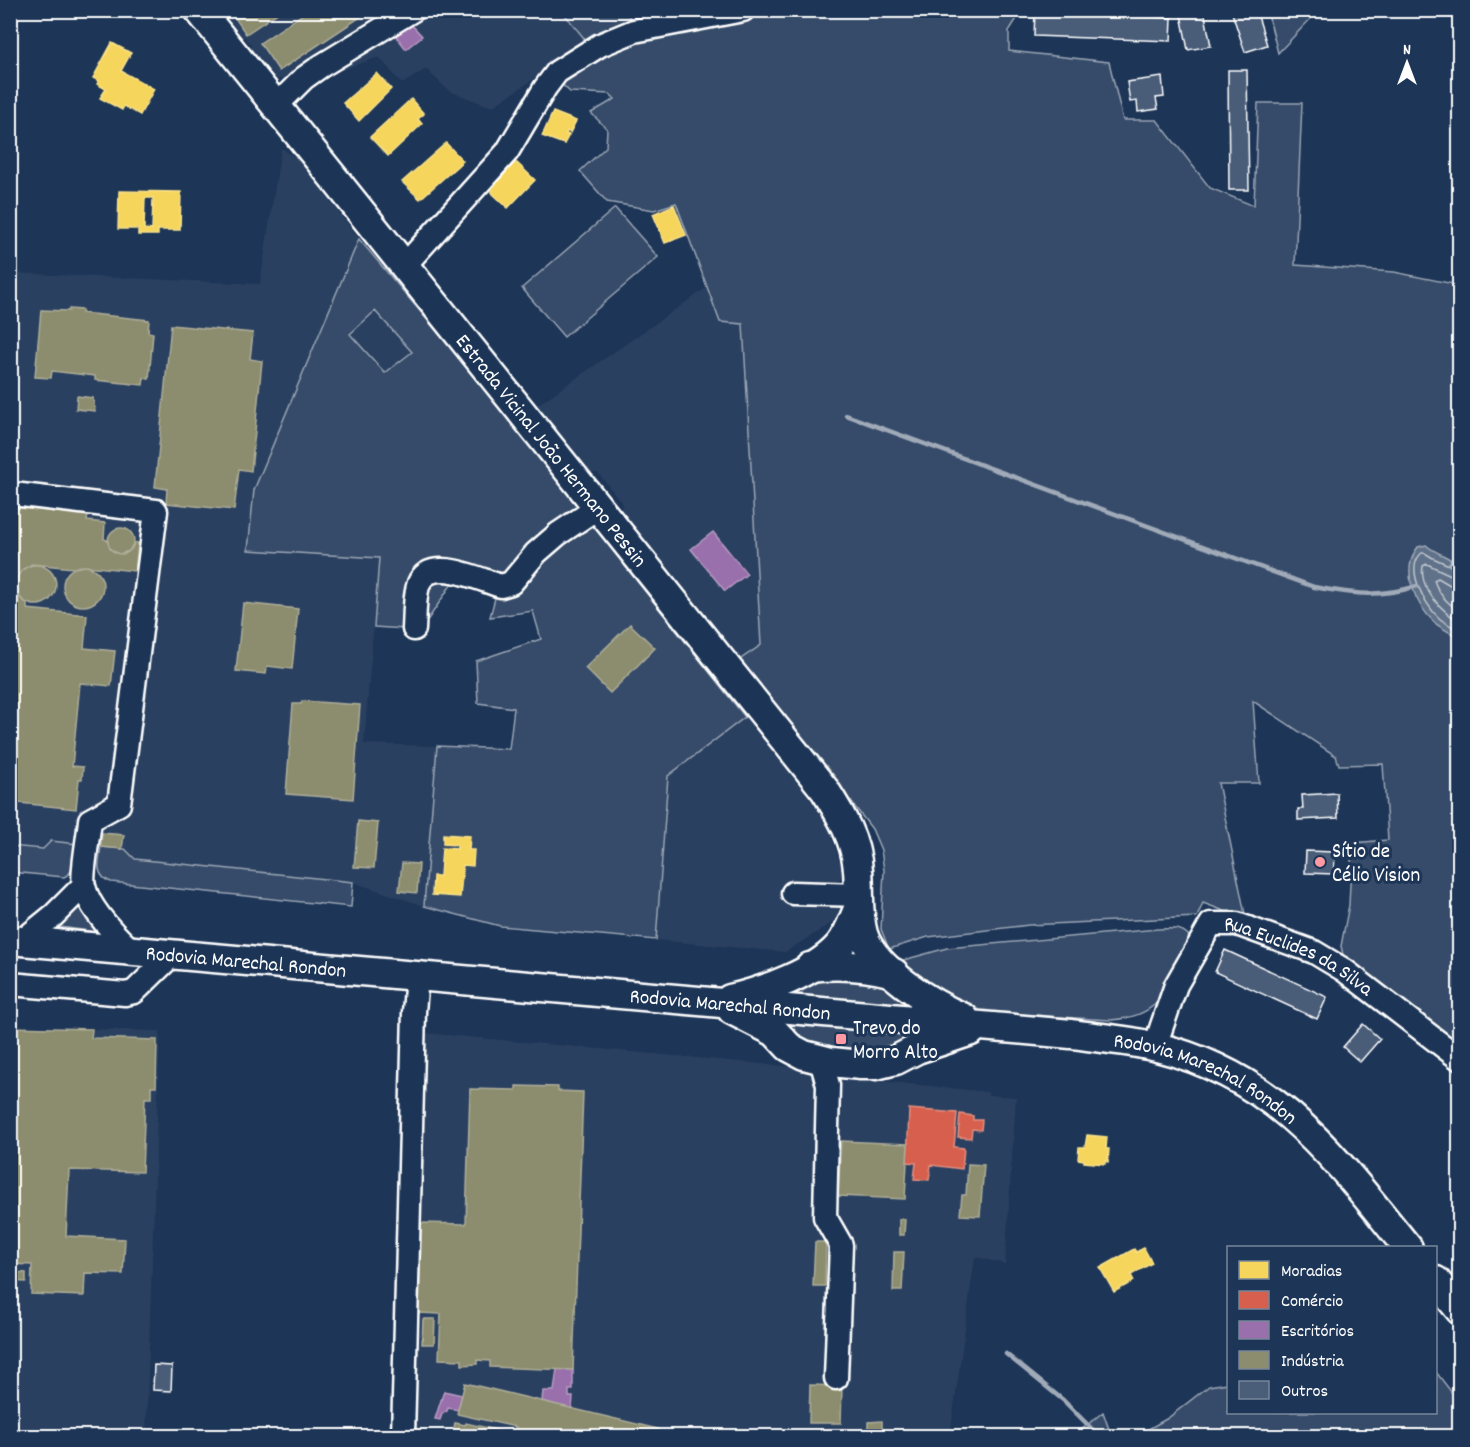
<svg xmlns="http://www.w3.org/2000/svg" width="1470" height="1447" viewBox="0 0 1470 1447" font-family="Dekko,sans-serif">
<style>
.built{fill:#2a4161}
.green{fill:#364b69;stroke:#9aa5b4;stroke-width:1.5;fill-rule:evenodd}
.water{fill:#617289;stroke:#a0aab8;stroke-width:1.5}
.homes{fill:#f6d55c;stroke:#f9e28d;stroke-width:1.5;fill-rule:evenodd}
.shops{fill:#d6604d;stroke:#e29082;stroke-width:1.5}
.offices{fill:#9970ab;stroke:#b89bc4;stroke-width:1.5}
.industry{fill:#8c8c6e;stroke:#aeae9a;stroke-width:1.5}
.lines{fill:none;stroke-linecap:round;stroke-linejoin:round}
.shore{stroke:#c0c7d0;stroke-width:1.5}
.stream{stroke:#a0aab8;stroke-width:4.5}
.building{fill:#4a5d79;stroke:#fff;stroke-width:1.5}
.minor-casing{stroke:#fff;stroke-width:27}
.major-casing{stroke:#fff;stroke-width:33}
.minor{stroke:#1d3557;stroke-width:22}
.major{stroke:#1d3557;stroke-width:28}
.poi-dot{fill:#ff9aa2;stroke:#1d3557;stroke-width:2}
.labels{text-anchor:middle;stroke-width:6;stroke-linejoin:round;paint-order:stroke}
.street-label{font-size:21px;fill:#fff;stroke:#1d3557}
.poi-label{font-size:21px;fill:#fff;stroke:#1d3557;text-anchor:start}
</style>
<rect width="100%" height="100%" fill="#1d3557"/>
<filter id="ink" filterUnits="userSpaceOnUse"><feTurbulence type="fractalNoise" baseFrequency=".0167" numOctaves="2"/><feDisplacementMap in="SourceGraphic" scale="12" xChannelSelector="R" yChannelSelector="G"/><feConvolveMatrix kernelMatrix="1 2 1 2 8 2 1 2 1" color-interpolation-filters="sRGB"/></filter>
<g filter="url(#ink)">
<!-- built -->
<path class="built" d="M222,10L562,11L588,43L492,107L449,91L426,69L402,84L379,57L307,82L302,74L276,80L251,49V45L244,37H240L222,15Z
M281,148L298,159L359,239L254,490L248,550L379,558L364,744L437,746L424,906L353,882L135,859L125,849L51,841L43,849L11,846V273L260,284Z
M708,287L720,321L743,323L761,646L738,661L620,516L622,503L598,473L585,472L533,408Z
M376,311L412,353L385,374L350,334Z
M745,717L805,791L829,828L841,868V878L830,886V902L840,907V918L785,952L656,940L668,776Z
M11,1027L160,1031L146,1436H11Z
M425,1033L817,1069L821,1075L988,1092V1095L1016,1097L1005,1264L975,1257L950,1436H414Z"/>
<!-- green -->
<path class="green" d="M1267,10H1318V11L1278,53Z
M562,11H630L628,29L635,40L786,11H1016V20L1009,31V51L1109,62L1123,120H1157L1210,188L1254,206L1258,103H1302L1295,265L1394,272L1459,285V1049L1344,959L1341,946L1349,905L1352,843L1388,840L1383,764L1339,765L1336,756L1253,701L1259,783H1218L1246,919L1203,903L1197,917L1029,925L928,937L889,949L881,929L884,870L881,850L872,829L815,755L738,661L761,645L743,324L720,322L676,203L654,210L607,202L580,171L606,147L607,129L591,113L615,99L610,94L570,92L548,71L588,43Z
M615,208L658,257L564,337L522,288Z
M359,239L467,367L745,717L668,776L656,940L500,926L424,906L437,746L509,749L514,708L478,703L476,661L541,639L533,611L490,617L495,598L487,589L455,579L421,630L374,627L379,558L248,550L254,490ZM375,311L412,352L385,373L350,334Z
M51,841L77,844C75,857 77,870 64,877L11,872L10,846L43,849Z
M101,847L125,849L135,859L353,882L351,907L111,882C94,876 99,861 101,847Z
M80,903L98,930L97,932L60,927L59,925Z
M1158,929C1171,929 1184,926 1191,939C1170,983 1166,1017 1110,1020L966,1011L889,964L947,948Z
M850,938L910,992L918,1036L863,1060L784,1035L788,985Z
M1436,1372L1459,1402V1436H1136L1168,1418L1209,1386L1228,1383V1412H1436Z
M1103,1412L1111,1435L1113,1436H1074Z"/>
<!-- water -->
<path class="water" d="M1426,545C1436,554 1450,556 1459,566V638C1452,633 1442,629 1435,623C1415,604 1400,571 1418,547Z"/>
<!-- homes -->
<path class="homes" d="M112,43L131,53L121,71L154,89L140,115L124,106L122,110L100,98L106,89L97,84L99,81L93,78Z
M377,73L391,89L359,121L343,103Z
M411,99L424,114L418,119L422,124L388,156L370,137Z
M553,112L576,121L570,133L567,131L566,134L569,135L564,144L542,136Z
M446,143L463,161L420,199L402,182Z
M511,163H517L535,180L508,208L492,193V189L489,186Z
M119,191L181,192L180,230H158V235H138V229H118ZM145,198H153L152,230L144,229Z
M674,205L686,235L665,243L653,214Z
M443,834L470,836L469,850H474L473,866L463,865L460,897L432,895L433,876H440L442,848L457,849V845L443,844Z
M1087,1135L1107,1137L1106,1149H1109L1108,1162L1105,1161V1164L1084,1162V1160L1078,1159L1079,1147H1085Z
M1144,1248L1152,1263L1131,1275L1134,1281L1114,1292L1100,1268L1134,1249L1136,1252Z"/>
<!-- shops -->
<path class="shops" d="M909,1109L957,1113L954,1147L964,1148L962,1169L931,1165L929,1180L914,1179L916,1163L907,1162Z
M960,1114L973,1116V1120H982L981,1130L972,1129L971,1138L958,1137Z"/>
<!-- offices -->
<path class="offices" d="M411,24L422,36L406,49L396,36Z
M713,532L747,574L725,591L691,549Z
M557,1369L573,1370V1390H569V1397H573L572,1409L542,1401L543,1391H554Z
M444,1391L462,1395L458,1410L448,1408L447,1411L442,1414L440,1420L435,1419Z"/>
<!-- industry -->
<path class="industry" d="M234,10H282L246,34L231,12Z
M309,10H371L279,71L260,43Z
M69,309L82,310V313L149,320L148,332L153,333L149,379L144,378L143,385L95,380V376L52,371L51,378L35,377L41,310L69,311Z
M171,325L253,333L250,359L262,361L251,471L239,469L234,510L166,503L167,489L155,487Z
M77,396L93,398L95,411L76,409Z
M10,507L88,515L87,521L105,523L104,539L107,540L110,549L119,554L129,551L134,542L138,543L135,571L86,566L74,568L32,564L23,569L18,576L15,583L16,591L20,598L27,604V609L87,615L84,648L115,651L111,686L80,683L72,766L83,767L82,779H79L76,809L10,802Z
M108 541a13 13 0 1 1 26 0a13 13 0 1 1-26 0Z
M16 585a20 20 0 1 1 40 0a20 20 0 1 1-40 0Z
M63 586a20 20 0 1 1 40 0a20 20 0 1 1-40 0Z
M243,603L298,609L292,669L267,666L266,674L236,671Z
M630,624L655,648L610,693L585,668Z
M302,701L360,705L353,799L286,794L293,704H301Z
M358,821L378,823L374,868L354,867Z
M102,833L124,835L122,849L101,847Z
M402,863L419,864L417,893L399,891Z
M10,1027L92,1029L91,1038L157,1040L156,1087H151V1098H145L142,1172L69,1170L66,1236L125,1239L123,1274L85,1273L84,1296L31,1294L32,1265L10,1264Z
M516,1086L558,1087V1091L583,1092L573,1370L490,1367V1361L477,1360V1364L462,1365V1360L439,1359L441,1314L418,1313L420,1223L466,1224L470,1089L516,1090Z
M841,1141L908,1144L905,1199L838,1196Z
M968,1164L984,1165L980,1216L960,1215L962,1195H966Z
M899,1219H905L904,1235H899Z
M815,1242H826L825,1286H813Z
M894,1252H904L902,1291H893Z
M10,1272L26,1273V1282L10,1281Z
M423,1319H435L434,1344H422Z
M465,1383L658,1429L657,1436H555L526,1430L524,1436H452L455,1423L465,1425L466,1423L514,1434L516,1427L457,1414Z
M810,1385L842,1386L841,1423H809Z
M882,1421V1436H868V1422Z"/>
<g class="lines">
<!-- shore -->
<path class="shore" d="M1460,570L1433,558L1423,552C1403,567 1425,605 1439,618C1445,623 1453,627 1460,631
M1460,577L1453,576L1427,564L1423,566C1419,589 1442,611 1460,622
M1460,586L1450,585L1438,578L1434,580C1438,593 1448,604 1460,611"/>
<!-- stream -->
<path class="stream" d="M846,415L1314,587C1352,594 1379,598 1417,586
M1450,564L1460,555
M1006,1354L1063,1400L1099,1436"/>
</g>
<!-- building -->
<path class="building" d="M1180,10H1204L1211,46L1188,50Z
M1231,10H1256L1267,45L1245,52Z
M1035,12L1172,18L1171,41L1034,36Z
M1228,70H1247L1249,190H1229Z
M1162,77L1164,97L1156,98L1158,109L1138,112L1137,101L1130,102L1127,82Z
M1337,793L1338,818L1298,820V809H1303L1302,795Z
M1306,851L1335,852L1334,874L1305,873Z
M1225,950L1327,997L1317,1019L1215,972Z
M1363,1024L1380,1039L1360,1062L1343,1047Z
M154,1365L172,1366L171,1391L153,1390Z"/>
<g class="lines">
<defs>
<g id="minor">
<path d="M275,107L304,78L321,66L413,10"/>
<path d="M405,265L507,152L545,88L557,72L600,45L634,31L743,10"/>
<path d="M13,494L156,511L119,804L90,820C89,833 81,876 84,886C89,909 116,936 132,951"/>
<path d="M414,629C415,615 414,596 419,583C431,555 480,580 501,586L511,583L536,553L558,534L597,508"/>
<path d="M793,893L859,895"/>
<path d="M22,941L54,915L83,886"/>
<path d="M10,984L125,994L134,992L173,954"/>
<path id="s1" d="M1155,1046L1176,985L1211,924H1237L1314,952L1344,970L1460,1059"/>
<path d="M821,1060L828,1085L825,1217L841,1245L836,1378"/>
<path d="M403,1436L414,1012L417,976"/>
</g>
<g id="major">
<path id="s2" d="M199,10L825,790C841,815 856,840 858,870C860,892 857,913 863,934C874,969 932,1005 964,1018"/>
<path id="s3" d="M10,940L1071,1034C1100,1038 1129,1040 1157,1047C1278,1077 1334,1157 1408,1248"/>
<path d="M810,967C837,964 868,966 894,973"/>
<path d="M730,999C764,991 815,973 839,946C848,936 853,921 858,909"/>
<path d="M732,1010L775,1032L789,1047L804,1055L831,1062L861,1065H876L896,1060L917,1049L971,1031"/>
<path d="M1436,1281L1460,1310"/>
</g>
</defs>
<!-- minor casing -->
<use href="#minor" class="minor-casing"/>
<!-- major casing -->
<use href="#major" class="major-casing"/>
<!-- minor -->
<use href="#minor" class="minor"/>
<!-- major -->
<use href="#major" class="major"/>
</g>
</g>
<!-- markers -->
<g class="poi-dot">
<circle cx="1320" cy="862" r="6"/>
<rect x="835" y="1033" width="12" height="12" rx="3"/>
</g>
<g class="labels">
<!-- street labels -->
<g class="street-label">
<text dy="7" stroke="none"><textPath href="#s2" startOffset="564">Estrada Vicinal João Hermano Pessin</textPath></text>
<text dy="7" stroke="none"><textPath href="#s1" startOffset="230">Rua Euclides da Silva</textPath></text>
<text dy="7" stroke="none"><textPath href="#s3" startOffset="237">Rodovia Marechal Rondon</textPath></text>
<text dy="7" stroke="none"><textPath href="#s3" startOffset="723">Rodovia Marechal Rondon</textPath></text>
<text dy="7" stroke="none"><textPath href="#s3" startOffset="1209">Rodovia Marechal Rondon</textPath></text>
</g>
<!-- poi labels -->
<g class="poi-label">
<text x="1332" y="857">Sítio de<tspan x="1332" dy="24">Célio Vision</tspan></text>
<text x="853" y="1034">Trevo do<tspan x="853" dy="24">Morro Alto</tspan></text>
</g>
</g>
<!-- margin -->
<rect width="1470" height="1447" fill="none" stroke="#1d3557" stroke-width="36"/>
<rect x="18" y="18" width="1434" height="1411" fill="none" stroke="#fff" stroke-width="2" filter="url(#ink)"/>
<!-- legend -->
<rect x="1227" y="1246" width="210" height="168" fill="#1d3557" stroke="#77869a" stroke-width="1.5"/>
<rect x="1239" y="1261" width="30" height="18" fill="#f6d55c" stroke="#77869a" stroke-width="1.5"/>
<text x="1281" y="1276" font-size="18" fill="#ffffff">Moradias</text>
<rect x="1239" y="1291" width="30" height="18" fill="#d6604d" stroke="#77869a" stroke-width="1.5"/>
<text x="1281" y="1306" font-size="18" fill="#ffffff">Comércio</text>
<rect x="1239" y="1321" width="30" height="18" fill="#9970ab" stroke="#77869a" stroke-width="1.5"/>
<text x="1281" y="1336" font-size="18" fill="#ffffff">Escritórios</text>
<rect x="1239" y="1351" width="30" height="18" fill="#8c8c6e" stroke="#77869a" stroke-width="1.5"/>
<text x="1281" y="1366" font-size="18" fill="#ffffff">Indústria</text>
<rect x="1239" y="1381" width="30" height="18" fill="#4a5d79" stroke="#77869a" stroke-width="1.5"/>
<text x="1281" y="1396" font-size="18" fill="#ffffff">Outros</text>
<!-- north arrow -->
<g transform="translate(1407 63)" stroke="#1d3557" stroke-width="4.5" paint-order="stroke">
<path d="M0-4.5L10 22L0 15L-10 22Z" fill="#ffffff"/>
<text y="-9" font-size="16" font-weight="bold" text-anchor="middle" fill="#ffffff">N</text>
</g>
</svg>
